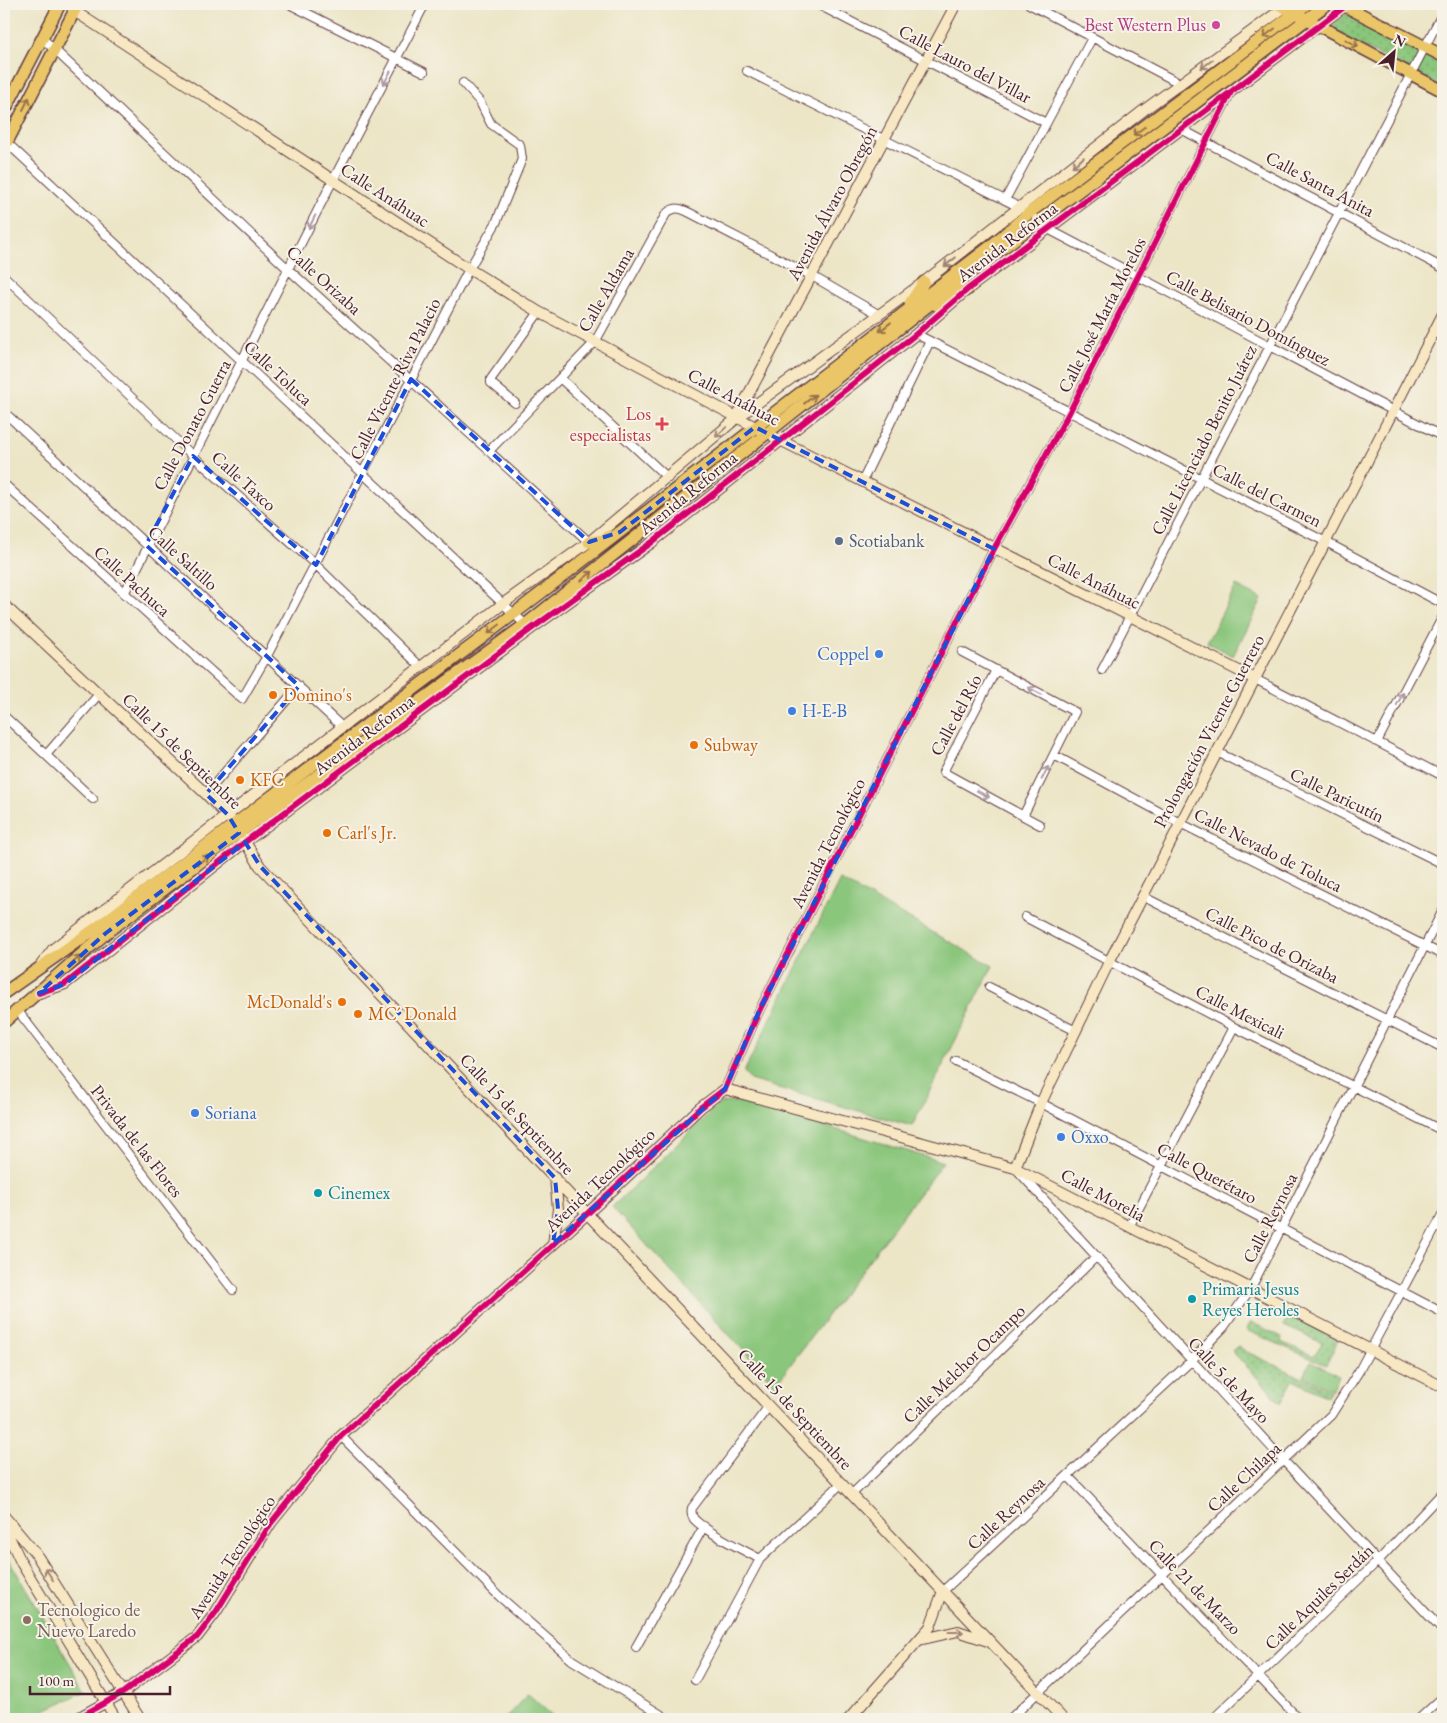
<svg xmlns="http://www.w3.org/2000/svg" width="1447" height="1723" viewBox="0 0 1447 1723" font-family="'EB Garamond',serif">
<style>
.green{fill:url(#green-dots);stroke:#6a7253}
.pitch{fill:#8ac67b;stroke:#6a7253}
.lines{fill:none;stroke-linecap:round;stroke-linejoin:round}
.street-casing{stroke:#623d42;stroke-width:10}
.secondary-casing{stroke:#623d42;stroke-width:12}
.primary-casing{stroke:#623d42;stroke-width:14}
.street{stroke:#fff;stroke-width:8}
.secondary{stroke:#f7e8c3;stroke-width:10}
.primary{stroke:#eac669;stroke-width:11}
.cycleway-casing{stroke:#f7f3e8;stroke-width:9}
.cycleway{stroke:#d6006c;stroke-width:6}
.oneway{stroke:#9a724a}
.oneway2{stroke:#a08477}
.oneway3{stroke:#ae9aa0}
.marked{fill:none;stroke:#1d4ed8;stroke-width:4;stroke-dasharray:10 6;stroke-linejoin:round}
.hotel-dot{fill:#d1479c;stroke:#f7f3e8;stroke-width:2}
.health-dot{fill:#e0444e;stroke:#f7f3e8;stroke-width:2}
.service-dot{fill:#5c6f8a;stroke:#f7f3e8;stroke-width:2}
.shop-dot{fill:#3f7fe0;stroke:#f7f3e8;stroke-width:2}
.food-dot{fill:#e8710a;stroke:#f7f3e8;stroke-width:2}
.culture-dot{fill:#0f9aa8;stroke:#f7f3e8;stroke-width:2}
.education-dot{fill:#8d6e63;stroke:#f7f3e8;stroke-width:2}
.labels{text-anchor:middle;stroke-width:4;stroke-linejoin:round;paint-order:stroke}
.hotel-label{font-size:18px;fill:#b23c85;stroke:#f7f3e8;text-anchor:end}
.street-label{font-size:18px;fill:#4a1f2b;stroke:#f7f3e8}
.health-label{font-size:18px;fill:#be3a42;stroke:#f7f3e8;text-anchor:end}
.service-label{font-size:18px;fill:#4e5e75;stroke:#f7f3e8;text-anchor:start}
.shop-label{font-size:18px;fill:#366cbe;stroke:#f7f3e8;text-anchor:start}
.food-label{font-size:18px;fill:#c56008;stroke:#f7f3e8;text-anchor:start}
.culture-label{font-size:18px;fill:#0d838f;stroke:#f7f3e8;text-anchor:start}
.education-label{font-size:18px;fill:#785e54;stroke:#f7f3e8;text-anchor:start}
</style>
<defs>
<pattern id="green-dots" width="8" height="8" patternUnits="userSpaceOnUse" patternTransform="scale(1.25)"><rect width="8" height="8" fill="#8ac67b"/><path d="M2 2h.1M6 6h.1" fill="none" stroke="#73a065" stroke-width="1.8" stroke-linecap="round"/></pattern>
</defs>
<rect width="100%" height="100%" fill="#f7f3e8"/>
<filter id="ink" filterUnits="userSpaceOnUse"><feTurbulence type="fractalNoise" baseFrequency=".02" numOctaves="2"/><feDisplacementMap in="SourceGraphic" scale="10" xChannelSelector="R" yChannelSelector="G"/><feConvolveMatrix kernelMatrix="1 2 1 2 8 2 1 2 1" color-interpolation-filters="sRGB"/></filter>
<filter id="wash" filterUnits="userSpaceOnUse"><feTurbulence type="fractalNoise" baseFrequency=".0096" numOctaves="4" result="noise"/><feDisplacementMap in="SourceGraphic" scale="20" xChannelSelector="R" yChannelSelector="G"/><feGaussianBlur stdDeviation="1.12" result="paint"/><feColorMatrix in="noise" values="0 0 0 0 0 0 0 0 0 0 0 0 0 0 0 0 0 1.4 0 .05"/><feComposite in="paint" operator="in"/></filter>
<g filter="url(#wash)">
<rect width="100%" height="100%" fill="#ece5c6"/>
<!-- green -->
<path class="green" d="M1347,13L1443,64V88L1328,29Z
M1289,1314L1338,1340L1326,1365L1246,1330L1251,1322L1282,1337L1281,1342L1314,1356L1322,1343L1284,1326Z
M1238,1346L1247,1352L1330,1391L1327,1397L1293,1380L1281,1403L1232,1351Z"/>
<!-- pitch -->
<path class="pitch" d="M1236,586L1262,599L1233,656L1207,642Z
M840,880L993,966L912,1126L750,1080L744,1072Z
M743,1101L943,1162L775,1385L612,1207L720,1103Z
M1311,1361L1339,1376L1332,1390L1303,1376Z
M4,1551L86,1691L25,1719H4Z
M528,1694L556,1719H504Z"/>
</g>
<g filter="url(#ink)">
<g class="lines">
<defs>
<path id="street" d="M289,4L424,72
M817,4L1046,123
M1029,4L1181,84
M42,38L288,269L589,542
M747,71L1023,209
M1181,129L1443,268
M4,140L528,627
M1005,200L1092,38
M1036,219L1048,229L1443,437
M4,276L193,456L316,565L421,667
M916,334L1326,542L1443,604
M560,378L668,478
M515,403L491,383V379L539,312
M4,412L342,727
M490,450L595,342L666,214C675,206 680,208 690,213L812,276L878,314
M862,482L930,341
M4,484L242,699L267,656L469,269L496,223L522,159L520,145L491,124L480,102L463,83
M124,594L333,180L425,4
M962,652L1075,712L1023,816
M996,670L943,772L1040,825
M1102,670L1443,12
M1255,679L1443,776
M4,716L93,799
M1377,742L1443,616
M1217,752L1443,864
M46,755L99,694
M1054,755L1180,823L1443,955
M206,794L299,686
M1142,896L1443,1048
M1025,917L1234,1027L1443,1131
M989,987L1076,1031
M18,1011L233,1290
M956,1061L1041,1103L1443,1313
M725,1089L759,1011L994,549L1070,411L1230,94
M1019,1172L1284,1461L1443,1631
M1129,1227L1234,1027
M341,1436L499,1596L572,1660L668,1719
M1068,1476L1299,1719
M852,1494L1097,1256
M760,1559C742,1549 707,1533 694,1519C691,1515 691,1512 692,1508L769,1406
M943,1591L1191,1361L1224,1327L1251,1288L1443,910
M636,1647L704,1526
M695,1680L760,1559L842,1483
M1010,1719L1331,1415L1359,1371L1443,1214
M1213,1719L1378,1561L1443,1492
M1419,1719L1443,1697"/>
<path id="secondary" d="M70,4L74,11L82,16L469,269L539,312L761,430
M738,414L956,4
M774,437L1255,679
M4,605L206,794L232,821
M242,837L260,866L1063,1719
M41,965L53,949L504,603L589,542L737,418L924,282L1144,110L1289,4
M39,993L65,984L245,842L531,629L651,543L916,334L968,289L1345,6
M1015,1168L1041,1103L1109,962L1443,314
M553,1244L558,1209L555,1178
M4,1516L36,1554L140,1719
M4,1526L22,1564L116,1719
M919,1640L958,1631L988,1641
M76,1719L124,1692L197,1637L216,1612L271,1523L341,1436L588,1213L700,1108L725,1089L1015,1168L1443,1387
M849,1719L930,1627L943,1591"/>
<path id="primary" d="M1278,4L1443,91
M1341,4L1443,56
M4,112L60,4
M4,148L78,4
M910,303L924,282
M936,305L968,289
M589,542L604,540L609,536
M4,993L99,926L515,613L992,245L1029,213L1307,4
M4,1022L106,933L239,833L526,624L963,278L1327,4"/>
</defs>
<!-- street casing -->
<use href="#street" class="street-casing"/>
<!-- secondary casing -->
<use href="#secondary" class="secondary-casing"/>
<!-- primary casing -->
<use href="#primary" class="primary-casing"/>
<!-- street -->
<use href="#street" class="street"/>
<!-- secondary -->
<use href="#secondary" class="secondary"/>
<!-- primary -->
<use href="#primary" class="primary"/>
<defs>
<path id="cycleway" d="M39,993L65,984L245,842L531,629L651,543L916,334L968,289L1348,4
M76,1719L124,1692L197,1637L216,1612L271,1523L341,1436L588,1213L700,1108L725,1089L759,1011L994,549L1070,411L1231,92"/>
</defs>
<!-- cycleway casing -->
<use href="#cycleway" class="cycleway-casing"/>
<!-- cycleway -->
<use href="#cycleway" class="cycleway"/>
</g>
<!-- one-way arrows -->
<defs><path id="oneway-shaft" d="M-6 0H5M1.5-3L5.5 0L1.5 3" fill="none" stroke-width="1.6" stroke-linecap="round" stroke-linejoin="round" transform="scale(1.25)"/></defs>
<g class="oneway">
<use href="#oneway-shaft" transform="translate(1269 33) rotate(143)"/>
<use href="#oneway-shaft" transform="translate(1352 43) rotate(28)"/>
<use href="#oneway-shaft" transform="translate(26 104) rotate(-63)"/>
<use href="#oneway-shaft" transform="translate(1139 131) rotate(143)"/>
<use href="#oneway-shaft" transform="translate(885 327) rotate(142)"/>
<use href="#oneway-shaft" transform="translate(810 399) rotate(-38)"/>
<use href="#oneway-shaft" transform="translate(587 576) rotate(-39)"/>
<use href="#oneway-shaft" transform="translate(494 629) rotate(143)"/>
<use href="#oneway-shaft" transform="translate(203 860) rotate(-37)"/>
<use href="#oneway-shaft" transform="translate(75 961) rotate(-42)"/>
</g>
<g class="oneway2">
<use href="#oneway-shaft" transform="translate(1207 64) rotate(143)"/>
<use href="#oneway-shaft" transform="translate(1078 162) rotate(142)"/>
<use href="#oneway-shaft" transform="translate(950 262) rotate(142)"/>
<use href="#oneway-shaft" transform="translate(721 432) rotate(139)"/>
<use href="#oneway-shaft" transform="translate(49 1574) rotate(-123)"/>
<use href="#oneway-shaft" transform="translate(956 1632)"/>
</g>
<g class="oneway3">
<use href="#oneway-shaft" transform="translate(387 78) rotate(118)"/>
<use href="#oneway-shaft" transform="translate(312 222) rotate(117)"/>
<use href="#oneway-shaft" transform="translate(1035 691) rotate(-152)"/>
<use href="#oneway-shaft" transform="translate(1400 699) rotate(-62)"/>
<use href="#oneway-shaft" transform="translate(1045 773) rotate(-63)"/>
<use href="#oneway-shaft" transform="translate(983 794) rotate(29)"/>
</g>
</g>
<!-- marked area -->
<path class="marked" d="M411,379L589,542L620,532L755,427L994,549L759,1011L725,1089L553,1244L558,1209L555,1178L260,866L245,842L65,984L39,993L106,933L239,833L228,815L206,794L299,686L146,545L193,456L316,565Z"/>
<!-- markers -->
<circle class="hotel-dot" cx="1216" cy="25" r="5"/>
<path class="health-dot" d="M659.5 416.5h5v5h5v5h-5v5h-5v-5h-5v-5h5z"/>
<circle class="service-dot" cx="839" cy="541" r="5"/>
<g class="shop-dot">
<circle cx="879" cy="654" r="5"/>
<circle cx="792" cy="711" r="5"/>
<circle cx="195" cy="1113" r="5"/>
<circle cx="1061" cy="1137" r="5"/>
</g>
<g class="food-dot">
<circle cx="273" cy="695" r="5"/>
<circle cx="694" cy="745" r="5"/>
<circle cx="240" cy="780" r="5"/>
<circle cx="327" cy="833" r="5"/>
<circle cx="342" cy="1002" r="5"/>
<circle cx="358" cy="1014" r="5"/>
</g>
<g class="culture-dot">
<circle cx="318" cy="1193" r="5"/>
<circle cx="1192" cy="1299" r="5"/>
</g>
<circle class="education-dot" cx="27" cy="1620" r="5"/>
<g class="labels">
<!-- hotel labels -->
<g class="hotel-label">
<text x="1206" y="31">Best Western Plus</text>
</g>
<!-- street labels -->
<g class="street-label">
<text transform="translate(965 64) rotate(28)" y="6">Calle Lauro del Villar</text>
<text transform="translate(1320 184) rotate(28)" y="6">Calle Santa Anita</text>
<text transform="translate(385 195) rotate(33)" y="6">Calle Anáhuac</text>
<text transform="translate(832 203) rotate(-62)" y="6">Avenida Álvaro Obregón</text>
<text transform="translate(1007 242) rotate(-37)" y="6">Avenida Reforma</text>
<text transform="translate(324 280) rotate(42)" y="6">Calle Orizaba</text>
<text transform="translate(606 290) rotate(-60)" y="6">Calle Aldama</text>
<text transform="translate(1102 315) rotate(-63)" y="6">Calle José María Morelos</text>
<text transform="translate(1248 318) rotate(28)" y="6">Calle Belisario Domínguez</text>
<text transform="translate(278 373) rotate(43)" y="6">Calle Toluca</text>
<text transform="translate(395 379) rotate(-63)" y="6">Calle Vicente Riva Palacio</text>
<text transform="translate(734 397) rotate(28)" y="6">Calle Anáhuac</text>
<text transform="translate(192 425) rotate(-62)" y="6">Calle Donato Guerra</text>
<text transform="translate(1204 440) rotate(-63)" y="6">Calle Licenciado Benito Juárez</text>
<text transform="translate(244 481) rotate(42)" y="6">Calle Taxco</text>
<text transform="translate(688 493) rotate(-39)" y="6">Avenida Reforma</text>
<text transform="translate(1267 495) rotate(27)" y="6">Calle del Carmen</text>
<text transform="translate(183 558) rotate(42)" y="6">Calle Saltillo</text>
<text transform="translate(132 581) rotate(42)" y="6">Calle Pachuca</text>
<text transform="translate(1094 581) rotate(27)" y="6">Calle Anáhuac</text>
<text transform="translate(956 715) rotate(-62)" y="6">Calle del Río</text>
<text transform="translate(1209 731) rotate(-62)" y="6">Prolongación Vicente Guerrero</text>
<text transform="translate(364 735) rotate(-37)" y="6">Avenida Reforma</text>
<text transform="translate(182 751) rotate(44)" y="6">Calle 15 de Septiembre</text>
<text transform="translate(1337 795) rotate(26)" y="6">Calle Paricutín</text>
<text transform="translate(828 843) rotate(-63)" y="6">Avenida Tecnológico</text>
<text transform="translate(1268 850) rotate(27)" y="6">Calle Nevado de Toluca</text>
<text transform="translate(1272 945) rotate(27)" y="6">Calle Pico de Orizaba</text>
<text transform="translate(1240 1012) rotate(27)" y="6">Calle Mexicali</text>
<text transform="translate(517 1114) rotate(47)" y="6">Calle 15 de Septiembre</text>
<text transform="translate(137 1141) rotate(52)" y="6">Privada de las Flores</text>
<text transform="translate(1207 1173) rotate(28)" y="6">Calle Querétaro</text>
<text transform="translate(600 1180) rotate(-43)" y="6">Avenida Tecnológico</text>
<text transform="translate(1103 1195) rotate(28)" y="6">Calle Morelia</text>
<text transform="translate(1270 1218) rotate(-63)" y="6">Calle Reynosa</text>
<text transform="translate(964 1364) rotate(-44)" y="6">Calle Melchor Ocampo</text>
<text transform="translate(1229 1380) rotate(47)" y="6">Calle 5 de Mayo</text>
<text transform="translate(795 1409) rotate(47)" y="6">Calle 15 de Septiembre</text>
<text transform="translate(1244 1477) rotate(-43)" y="6">Calle Chilapa</text>
<text transform="translate(1006 1513) rotate(-43)" y="6">Calle Reynosa</text>
<text transform="translate(232 1557) rotate(-57)" y="6">Avenida Tecnológico</text>
<text transform="translate(1195 1587) rotate(46)" y="6">Calle 21 de Marzo</text>
<text transform="translate(1319 1597) rotate(-44)" y="6">Calle Aquiles Serdán</text>
</g>
<!-- health labels -->
<g class="health-label">
<text x="651" y="420">Los<tspan x="651" dy="21">especialistas</tspan></text>
</g>
<!-- service labels -->
<g class="service-label">
<text x="849" y="547">Scotiabank</text>
</g>
<!-- shop labels -->
<g class="shop-label">
<text x="869" y="660" text-anchor="end">Coppel</text>
<text x="802" y="717">H-E-B</text>
<text x="205" y="1119">Soriana</text>
<text x="1071" y="1143">Oxxo</text>
</g>
<!-- food labels -->
<g class="food-label">
<text x="283" y="701">Domino's</text>
<text x="704" y="751">Subway</text>
<text x="250" y="786">KFC</text>
<text x="337" y="839">Carl's Jr.</text>
<text x="332" y="1008" text-anchor="end">McDonald's</text>
<text x="368" y="1020">MC´ Donald</text>
</g>
<!-- culture labels -->
<g class="culture-label">
<text x="328" y="1199">Cinemex</text>
<text x="1202" y="1295">Primaria Jesus<tspan x="1202" dy="21">Reyes Heroles</tspan></text>
</g>
<!-- education labels -->
<g class="education-label">
<text x="37" y="1616">Tecnologico de<tspan x="37" dy="21">Nuevo Laredo</tspan></text>
</g>
</g>
<!-- margin -->
<rect width="1447" height="1723" fill="none" stroke="#f7f3e8" stroke-width="20"/>
<!-- north arrow -->
<g transform="translate(1394 52) rotate(27)" stroke="#f7f3e8" stroke-width="4" paint-order="stroke">
<path d="M0-4L9 19L0 12L-9 19Z" fill="#4a1f2b"/>
<text y="-8" font-size="14" font-weight="bold" text-anchor="middle" fill="#4a1f2b">N</text>
</g>
<!-- scale -->
<path d="M30 1686v8h140v-8" fill="none" stroke="#4a1f2b" stroke-width="2.5"/>
<text x="38" y="1686" font-size="15" fill="#4a1f2b" stroke="#f7f3e8" stroke-width="4" paint-order="stroke">100 m</text>
</svg>
